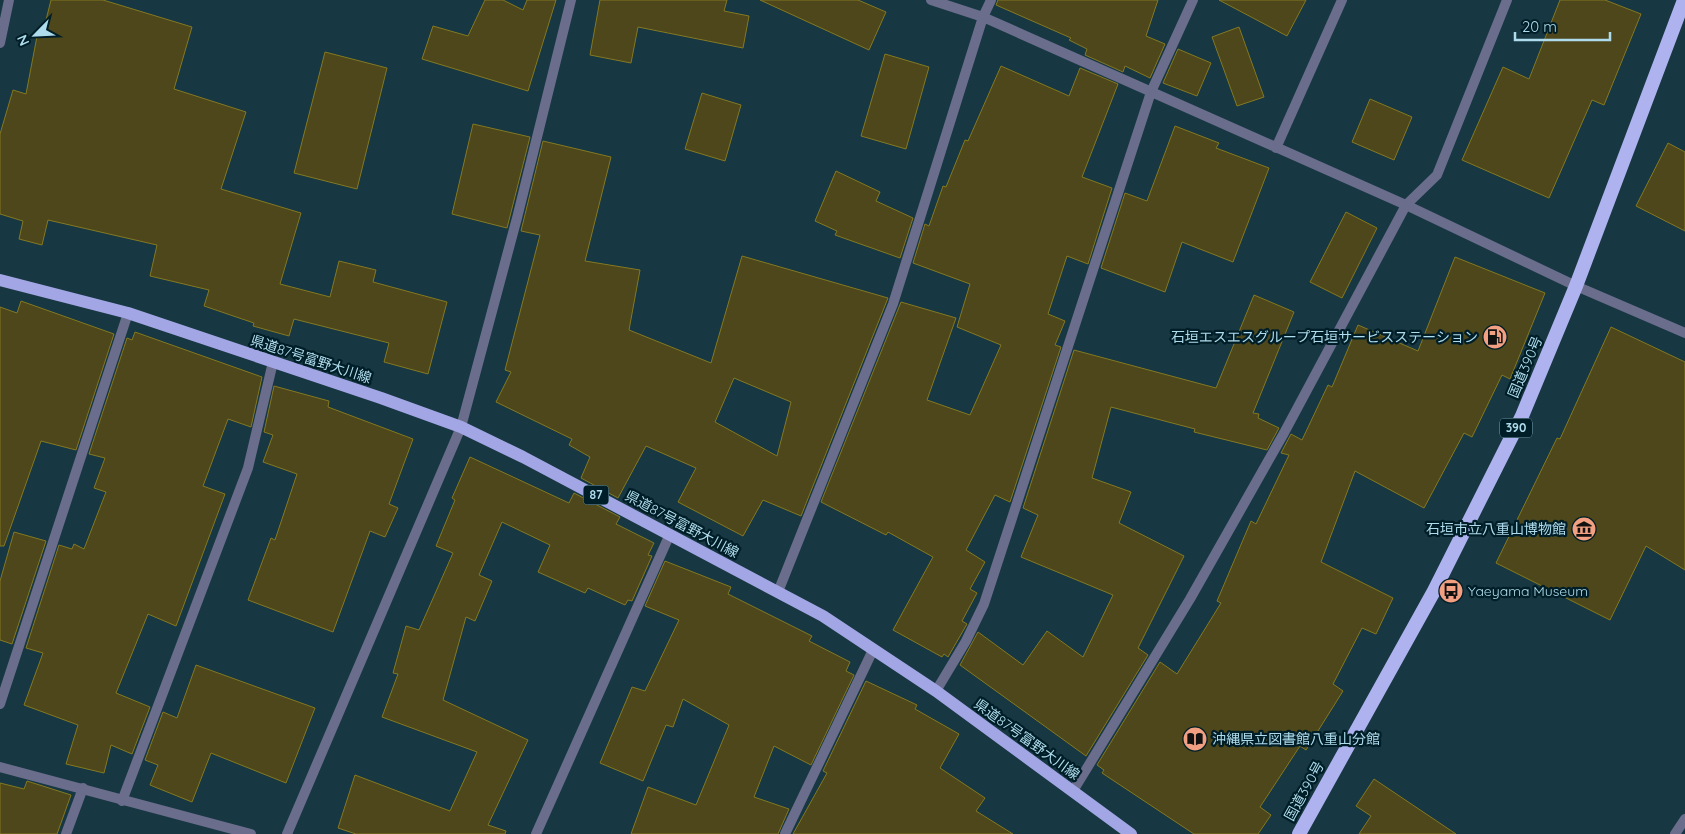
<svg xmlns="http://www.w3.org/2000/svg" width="1685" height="834" viewBox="0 0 1685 834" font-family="Quicksand,'Noto Sans JP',sans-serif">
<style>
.building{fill:#4d471b;stroke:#847922;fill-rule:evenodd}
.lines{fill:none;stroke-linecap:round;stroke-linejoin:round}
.service{stroke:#6a6d8b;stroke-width:10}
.minor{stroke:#6a6d8b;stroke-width:10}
.primary{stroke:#a2a6e4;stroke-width:12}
.trunk{stroke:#aeb2ef;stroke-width:14}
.labels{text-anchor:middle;stroke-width:4.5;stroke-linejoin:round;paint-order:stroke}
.shield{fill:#001e28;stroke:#7aa3b1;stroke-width:1}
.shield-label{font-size:12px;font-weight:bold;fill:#aedcec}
.poi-label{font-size:14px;fill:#aedcec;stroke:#001e28;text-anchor:end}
.street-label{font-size:14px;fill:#aedcec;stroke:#001e28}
</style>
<rect width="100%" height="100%" fill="#173742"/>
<!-- building -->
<path class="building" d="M51,0H103L192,27L174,89L246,112L221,189L301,213L280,284L330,297L339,261L376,270L373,282L447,302L428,374L384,362L389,343L294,319L289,336L253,326L254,323L204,306L209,290L150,276L157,245L48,220L42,245L19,239L23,221L0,214V134L13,90L26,94L38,31L43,32Z
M485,0H503L523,10L527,0H556L528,91L422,59L433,26L468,36Z
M600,0H727L724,11L749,16L743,48L638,27L631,63L590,55Z
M760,0H858L886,12L869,50Z
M998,0H1158L1146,36L1165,44L1150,78L1125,66L1123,72L1085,55L1087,49L1069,40L1071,38L996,5Z
M1219,0H1306L1287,36Z
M1560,0H1605L1641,14L1604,105L1592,100L1549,198L1462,160L1503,67L1529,79Z
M1239,27L1264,97L1237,106L1212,37Z
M1178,49L1211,63L1197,96L1163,83Z
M325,52L387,68L357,189L294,173Z
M885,54L929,67L906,149L861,136Z
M1001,66L1069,96L1080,68L1118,84L1082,177L1112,188L1088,264L1067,256L1048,314L1065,321L1055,345L1061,347L1010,502L995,495L966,550L985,562L970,589L977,593L962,621L967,624L948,657L944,654L942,657L893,630L933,557L888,532L886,535L821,502L901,302L956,318L927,400L970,415L1001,345L957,327L970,284L913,263L925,224L929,226L943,186L946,187L965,140L968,141Z
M702,93L741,105L725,161L685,149Z
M1370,99L1412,117L1394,160L1352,142Z
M473,124L530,137L507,228L452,214Z
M1175,126L1219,143L1216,148L1269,168L1233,262L1182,242L1165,292L1101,268L1125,193L1147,201Z
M543,141L611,157L585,261L640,270L629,330L711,363L742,256L888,298L801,516L763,500L743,536L678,502L696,468L646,446L618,498L581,478L590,457L569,445L572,439L496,402L511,372L505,370L540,235L521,231ZM734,378L791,402L777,456L715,422Z
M1668,143L1685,152V231L1636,206Z
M836,171L880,192L876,201L913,218L900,258L835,235L837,231L815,221Z
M1346,212L1377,228L1342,298L1310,282Z
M1455,257L1545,293L1510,379L1502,375L1472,437L1464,433L1424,508L1355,471L1321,562L1393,598L1376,634L1362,628L1333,684L1343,691L1306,750L1300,746L1260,807L1271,815L1258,834H1194L1102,773L1104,770L1097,765L1160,662L1177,674L1221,603L1217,601L1251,521L1256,524L1289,455L1281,453L1291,434L1302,440L1328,385L1332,387L1358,325L1418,351Z
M1254,295L1294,312L1253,413L1259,414L1258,418L1279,428L1267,450L1194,432L1195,429L1111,407L1092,478L1131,492L1119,523L1184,556L1138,648L1148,655L1086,756L960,665L978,632L1023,665L1047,631L1083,657L1113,595L1021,557L1038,515L1023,508L1074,350L1216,388Z
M21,301L114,334L76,450L41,441L4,546H0V307L17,313Z
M1611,327L1685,362V570L1646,546L1610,620L1496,563L1557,438L1560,439Z
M135,332L262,377L251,427L228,419L203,486L225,494L176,626L148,614L116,693L150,707L132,754L111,745L104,773L66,764L78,725L24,705L43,653L26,648L59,545L72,549L74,544L84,549L106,492L94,488L105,458L89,454L127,338L132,340Z
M274,386L329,401L328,407L413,439L389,504L398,508L385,537L370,531L333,632L248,600L271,538L275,540L297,474L263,462L273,435L264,432Z
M470,457L569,503L574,493L620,517L616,524L654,543L648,555L652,556L632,601L628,600L625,605L588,588L585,593L538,572L550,545L502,522L479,575L492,581L475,621L466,617L443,700L528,740L488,825L506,831L505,834H356L338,828L355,775L450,811L477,752L382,717L398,674L393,673L406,626L419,630L453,553L436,546L455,500L452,498Z
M14,532L46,541L12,644L0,640V581Z
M665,561L731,587L728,594L812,636L809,641L850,662L846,671L854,675L811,765L774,746L754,797L789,809L778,834H631L648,787L696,805L729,725L683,699L673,727L666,725L643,781L600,763L632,687L645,691L679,620L645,606Z
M196,665L315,708L286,783L211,753L192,802L150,785L158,765L145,760L163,712L177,718Z
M866,681L917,705L915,709L959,734L940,768L985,798L976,811L1013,834H793L827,773L823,771Z
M1374,779L1456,834H1359L1371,816L1356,806Z
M27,781L71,795L57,834H0V783L24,789Z"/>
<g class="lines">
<!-- service -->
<path class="service" d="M0,704L128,313
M122,801L248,468L273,362
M66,834L83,788
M536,834L670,534"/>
<!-- minor -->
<path class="minor" d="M931,0L983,17L1406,205L1576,286L1685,333
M0,43L9,0
M1276,148L1342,0
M778,592L893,304L983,17L991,0
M936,691L966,641L984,604L1151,92L1193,0
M0,767L251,834
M1073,791L1190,599L1284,433L1406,205L1437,175L1507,0
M287,834L461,427L517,218L571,0
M785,834L873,650
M1675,834L1685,819"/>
<!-- primary -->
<path class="primary" d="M0,280L128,313L381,398L461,427L523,457L823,616L936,691L1131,834"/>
<!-- trunk -->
<path class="trunk" d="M1299,834L1434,591L1522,416L1576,286L1684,0"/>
</g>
<!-- icons -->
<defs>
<symbol id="fuel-disc" viewBox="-11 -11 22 22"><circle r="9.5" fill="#f2a081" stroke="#001e28"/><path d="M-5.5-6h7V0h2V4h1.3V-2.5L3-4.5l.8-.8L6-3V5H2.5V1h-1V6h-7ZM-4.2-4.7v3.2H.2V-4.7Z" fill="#111"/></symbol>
<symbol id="museum-disc" viewBox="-11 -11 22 22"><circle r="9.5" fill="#f2a081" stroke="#001e28"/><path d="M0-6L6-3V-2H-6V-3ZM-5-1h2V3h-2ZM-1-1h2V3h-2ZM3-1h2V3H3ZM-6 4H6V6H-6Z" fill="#111"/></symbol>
<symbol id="bus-disc" viewBox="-11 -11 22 22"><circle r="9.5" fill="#f2a081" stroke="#001e28"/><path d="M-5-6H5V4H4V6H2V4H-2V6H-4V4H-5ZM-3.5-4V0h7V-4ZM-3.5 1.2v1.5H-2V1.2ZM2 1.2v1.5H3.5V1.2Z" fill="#111"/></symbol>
<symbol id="library-disc" viewBox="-11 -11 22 22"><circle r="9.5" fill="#f2a081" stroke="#001e28"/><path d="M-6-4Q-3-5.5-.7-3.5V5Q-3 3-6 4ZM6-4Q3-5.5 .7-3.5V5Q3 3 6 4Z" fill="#111"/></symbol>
</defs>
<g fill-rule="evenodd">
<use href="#fuel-disc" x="1481" y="323" width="28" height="28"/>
<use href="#museum-disc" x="1570" y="515" width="28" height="28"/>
<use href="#bus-disc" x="1437" y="577" width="28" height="28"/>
<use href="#library-disc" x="1181" y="725" width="28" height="28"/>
</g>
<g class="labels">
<!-- shield labels -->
<g class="shield">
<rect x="1500" y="418.5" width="32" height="19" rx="4"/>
<rect x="583.5" y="485.5" width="25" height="19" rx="4"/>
</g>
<g class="shield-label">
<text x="1516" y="432">390</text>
<text x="596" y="499">87</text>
</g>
<!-- poi labels -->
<g class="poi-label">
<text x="1478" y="342">石垣エスエスグループ石垣サービスステーション</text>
<text x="1566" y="534">石垣市立八重山博物館</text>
<text x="1468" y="596" text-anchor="start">Yaeyama Museum</text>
<text x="1212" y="744" text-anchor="start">沖縄県立図書館八重山分館</text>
</g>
<!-- street labels -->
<g class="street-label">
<text transform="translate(311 359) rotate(18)" y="5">県道87号富野大川線</text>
<text transform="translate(1525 367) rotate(-67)" y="5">国道390号</text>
<text transform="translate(682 524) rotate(28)" y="5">県道87号富野大川線</text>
<text transform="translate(1027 739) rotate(36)" y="5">県道87号富野大川線</text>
<text transform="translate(1304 791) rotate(-61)" y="5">国道390号</text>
</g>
</g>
<!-- north arrow -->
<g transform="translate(35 35) rotate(246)" stroke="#001e28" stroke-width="4" paint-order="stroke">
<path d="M0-4L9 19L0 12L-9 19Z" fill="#aedcec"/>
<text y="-8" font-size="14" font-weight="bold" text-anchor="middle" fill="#aedcec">N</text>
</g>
<!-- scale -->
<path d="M1515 32v8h95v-8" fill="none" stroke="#aedcec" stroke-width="2.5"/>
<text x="1522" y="32" font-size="15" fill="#aedcec" stroke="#001e28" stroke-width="4" paint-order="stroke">20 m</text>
</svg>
